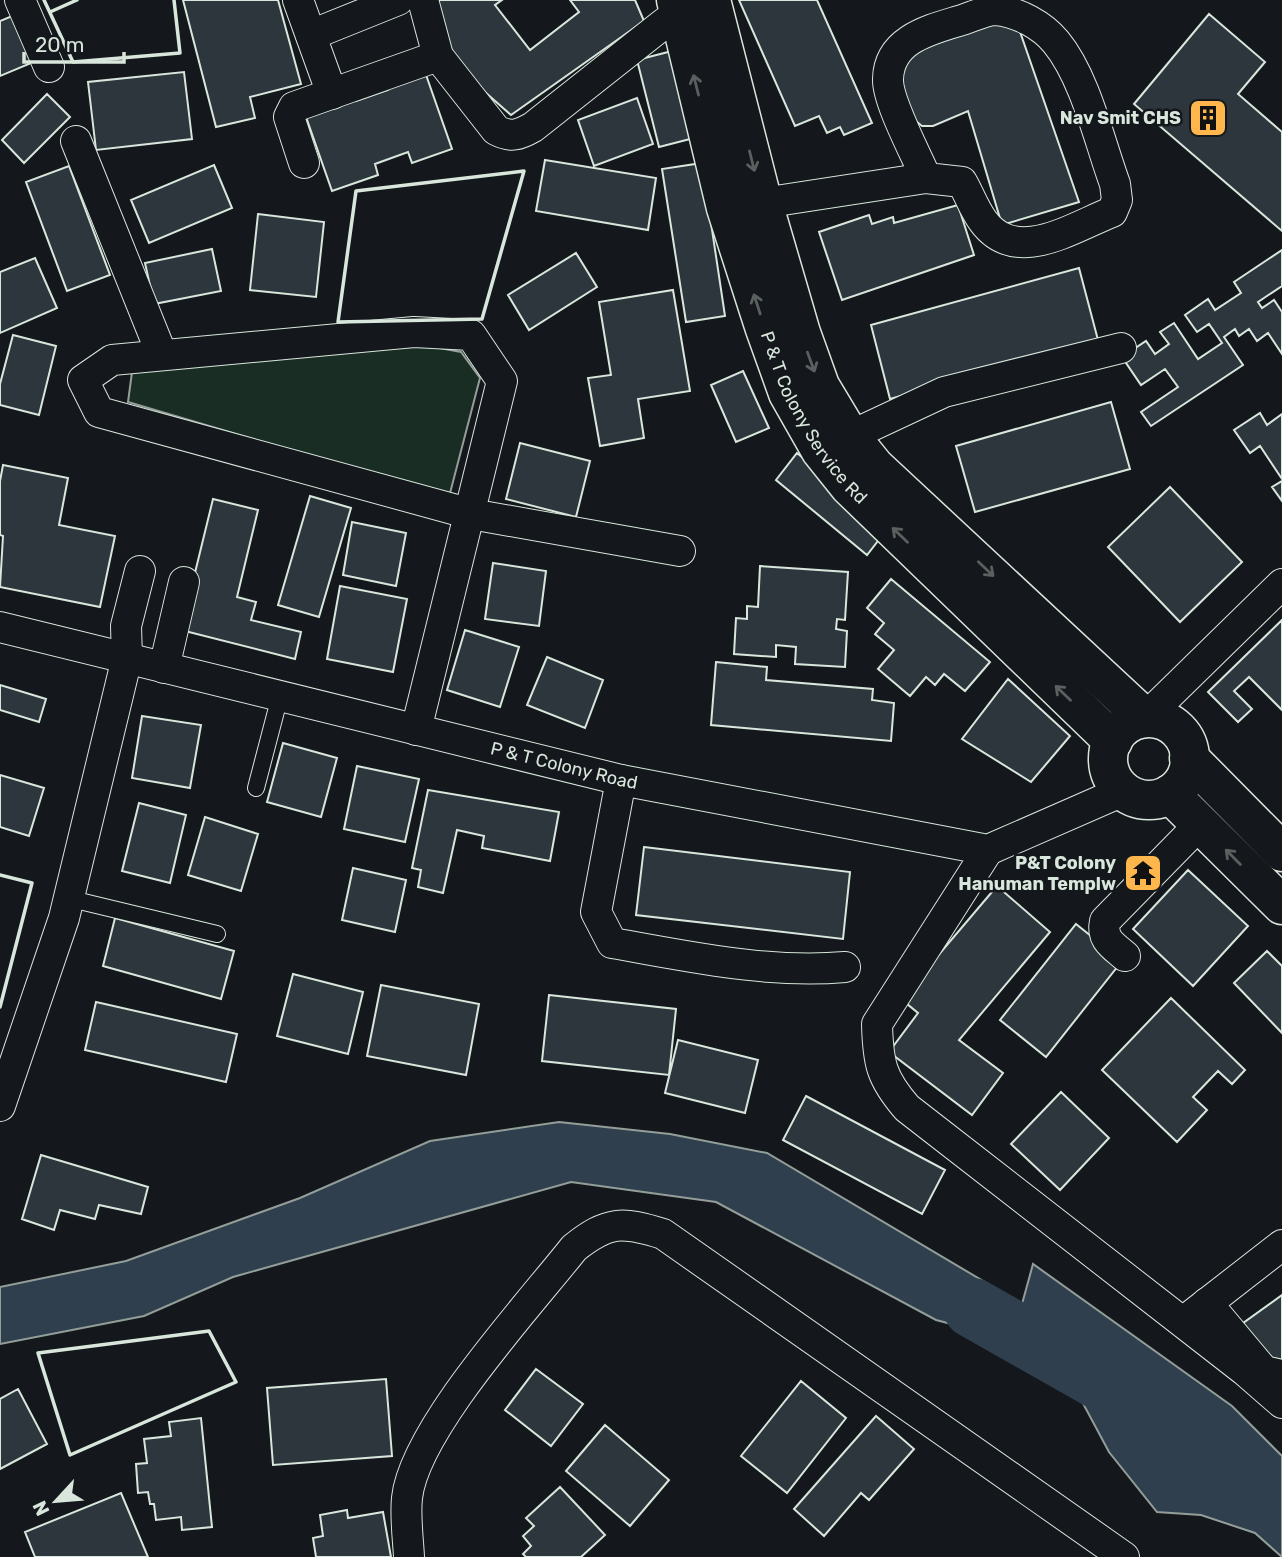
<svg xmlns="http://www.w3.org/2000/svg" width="1282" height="1557" viewBox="0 0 1282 1557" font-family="Rubik,sans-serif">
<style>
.green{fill:#1a2d24;stroke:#939e99;stroke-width:2}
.water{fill:#2f3f4d;stroke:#939e99;stroke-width:2}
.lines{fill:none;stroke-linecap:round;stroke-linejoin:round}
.river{stroke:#2f3f4d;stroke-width:60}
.building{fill:#2c363c;stroke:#d8e6dc;stroke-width:2}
.lane-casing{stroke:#d8e6dc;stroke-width:18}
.street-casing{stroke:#d8e6dc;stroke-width:32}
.secondary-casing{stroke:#d8e6dc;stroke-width:41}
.lane{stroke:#14181c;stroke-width:16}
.street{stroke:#14181c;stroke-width:30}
.secondary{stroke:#14181c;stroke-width:38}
.wall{stroke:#d8e6dc;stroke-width:3.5}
.oneway{stroke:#59605f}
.labels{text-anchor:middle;stroke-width:5;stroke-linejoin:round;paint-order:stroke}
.poi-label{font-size:18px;font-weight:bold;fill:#d8e6dc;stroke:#14181c;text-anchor:end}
.street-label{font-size:18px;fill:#d8e6dc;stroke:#14181c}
</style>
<rect width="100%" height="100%" fill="#14181c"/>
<!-- green -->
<path class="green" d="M418,344L461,352L480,378L449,497L128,402L132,372Z"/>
<!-- water -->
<path class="water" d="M559,1122L670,1134L767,1153L1022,1304L1033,1264L1232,1406L1282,1456V1557L1255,1533L1201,1515L1157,1512L1109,1452L1055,1351L936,1320L716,1202L571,1182L233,1277L144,1316L0,1344V1287L126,1261L300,1198L430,1141Z"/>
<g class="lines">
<!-- river -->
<path class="river" d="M973,1308L1130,1397"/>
</g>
<!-- building -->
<path class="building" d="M183,0H278L301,84L250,97L255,118L216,127Z
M436,0H502L495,5L530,50L579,12L570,0H635L644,21L511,115L469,78L448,51Z
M739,0H817L872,123L844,135L840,127L827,133L819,116L795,126Z
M17,14L36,61L0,76V21Z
M1209,14L1265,62L1238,94L1282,132V231L1134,104Z
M1006,20L1018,26L1079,202L1002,225L968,111L933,126H922L912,118L897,64L908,53Z
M672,51L694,138L659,147L637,60Z
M184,72L192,139L96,150L88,82Z
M425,72L452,149L412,163L408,152L375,164L378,175L332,191L305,114L354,97L356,101L388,90L386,85Z
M47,94L70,117L24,163L2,140Z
M637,98L653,144L594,166L578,120Z
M545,160L656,178L648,230L536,211Z
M702,163L725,316L686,322L662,169Z
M214,165L232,208L149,243L131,200Z
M69,166L110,275L67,291L26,182Z
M958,205L974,255L842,300L819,232L869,215L872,224L893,217L894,223Z
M258,214L324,222L316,297L250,290Z
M212,249L221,291L154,304L145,263Z
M1282,250V286L1258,302L1262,308L1274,300L1282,312V354L1268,333L1257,341L1249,329L1239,336L1235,329L1224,337L1243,365L1151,426L1141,412L1178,387L1165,369L1141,385L1122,357L1146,341L1155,354L1169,344L1160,332L1174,323L1198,359L1222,343L1209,324L1197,332L1185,315L1208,299L1215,310L1241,293L1234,282Z
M576,253L597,287L529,330L508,295Z
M35,258L57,308L0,333V272Z
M1079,268L1098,340L890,399L871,325Z
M673,290L690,391L638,399L644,438L600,446L588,378L611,375L599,302Z
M13,335L56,346L39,415L0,405V384Z
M743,371L769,428L736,442L711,385Z
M1111,402L1130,469L975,512L956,446Z
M1260,413L1267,425L1282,414V479L1260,446L1250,453L1234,430Z
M520,443L590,461L576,517L506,499Z
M797,453L888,528L867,555L776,480Z
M3,465L68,478L59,525L115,536L100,607L0,587L3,536L0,535V481Z
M1282,481V501L1272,487Z
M1170,487L1242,562L1180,622L1108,547Z
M310,496L351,508L319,617L278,605Z
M213,499L258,510L237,597L256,602L251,620L301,632L295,659L181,630Z
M352,522L406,533L396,586L343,575Z
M493,563L546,571L539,626L485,619Z
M760,566L848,572L845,620L837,619L836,629L847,631L845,667L795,664L796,647L776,645V657L734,654L736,618L747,619V606L758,607Z
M891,579L990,662L965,691L944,674L935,685L926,677L910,696L878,669L894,650L875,634L884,623L867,608Z
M340,586L407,599L393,672L327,659Z
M1282,620V710L1249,677L1234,691L1252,709L1238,722L1208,692Z
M465,630L519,647L500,707L447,690Z
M547,657L603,680L585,728L527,705Z
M716,662L767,667L766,680L873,689L872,700L894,703L891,741L711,725Z
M1008,679L1070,736L1031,782L962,739Z
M0,685L46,699L39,722L0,710Z
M142,716L201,725L190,788L132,778Z
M283,743L337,758L321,817L267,802Z
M357,766L419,779L405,842L344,829Z
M0,775L44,788L29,836L0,827Z
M428,790L559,812L550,861L482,848L484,836L457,830L443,893L418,887L421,870L412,868Z
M139,803L186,815L170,883L122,871Z
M205,817L258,834L241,891L188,875Z
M644,847L850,872L843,939L636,915Z
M353,868L406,880L395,932L342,920Z
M1188,870L1248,926L1193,986L1133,929Z
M997,886L1050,932L959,1040L1003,1073L972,1115L889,1052L918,1013L901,999Z
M115,918L234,951L221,999L103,966Z
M1076,924L1122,961L1046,1057L1000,1020Z
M1267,951L1282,966V1033L1234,983Z
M293,974L363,992L348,1054L277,1036Z
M381,985L479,1004L466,1075L367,1056Z
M549,995L676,1009L669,1075L542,1061Z
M1171,998L1245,1070L1232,1084L1218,1071L1193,1097L1207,1110L1177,1142L1102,1070Z
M96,1002L237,1034L226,1082L85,1050Z
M678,1040L758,1060L745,1113L665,1093Z
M1061,1092L1109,1138L1060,1190L1011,1144Z
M806,1096L945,1170L922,1214L783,1140Z
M41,1155L148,1187L141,1214L99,1205L95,1219L60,1210L54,1230L22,1219Z
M1282,1295V1362L1273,1368L1239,1326Z
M536,1369L583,1404L551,1446L505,1410Z
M386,1379L392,1456L273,1465L267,1388Z
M801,1381L846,1418L787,1493L741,1456Z
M18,1389L47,1444L0,1469V1399Z
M876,1416L914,1449L869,1500L861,1493L824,1536L794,1509Z
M201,1418L212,1527L182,1530L181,1517L156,1520L154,1504H150L148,1492L138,1493L136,1464L147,1463L144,1439L171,1436L169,1422Z
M605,1425L669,1480L630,1526L566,1471Z
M560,1487L605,1535L581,1557H526L523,1554L531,1546L523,1536L534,1526L526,1518Z
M121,1493L148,1557H35L25,1532Z
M347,1510L348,1518L383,1512L391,1557H316L313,1538L323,1536L320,1515Z"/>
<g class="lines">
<defs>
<path id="lane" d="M256,788L280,696
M67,898L217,934"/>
<g id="street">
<path d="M20,0L49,67"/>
<path d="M298,0L332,94"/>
<path d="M423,0L438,56L496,130C511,138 519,135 533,127L662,25L678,13L695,7"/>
<path d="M311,35L398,0"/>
<path d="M76,141L162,355"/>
<path d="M304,163L289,117L294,107L438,56"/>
<path d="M763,203L926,178C917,156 887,101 888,79C889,37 934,29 965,19C974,16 987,10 996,10C1018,12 1042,25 1056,42C1085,77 1099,140 1115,184L1117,200L1112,212C1071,228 1016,266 983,221C974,209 969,194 962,182L926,178"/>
<path d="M850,436L944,392L1121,348"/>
<path id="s1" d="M0,627L621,780L988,850L1123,791"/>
<path d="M164,668L184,582"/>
<path d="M1145,718L1282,584"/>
<path d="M416,730L502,381L471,335L414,332L112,360L83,380L99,412L471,514L680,551"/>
<path d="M621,780L596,912L612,943C688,956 767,974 845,967"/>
<path d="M988,850L877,1024C878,1063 881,1078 907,1108L1244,1370L1282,1403"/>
<path d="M1125,956C1112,945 1101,939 1105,921L1200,824"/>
<path d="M0,1106L64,918L127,658L126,626L140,571"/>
<path d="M1207,1303L1264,1371L1282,1375"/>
<path d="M1183,1322L1282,1245"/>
<path d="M409,1557C408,1538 405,1517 407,1498C414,1430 529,1305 574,1248C608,1221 622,1221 663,1234L1124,1557"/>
</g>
<g id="secondary">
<path id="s2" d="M676,0L726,208L764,326L788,393L821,451L849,486L1113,741"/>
<path d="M711,0L763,203L801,333L820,386L850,436L875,467L1145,718"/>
<circle cx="1149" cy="759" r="41"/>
<path d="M1189,758L1282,852"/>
<path d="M1170,794L1282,905"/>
</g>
</defs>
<!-- lane casing -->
<use href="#lane" class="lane-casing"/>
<!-- street casing -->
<use href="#street" class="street-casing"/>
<!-- secondary casing -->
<use href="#secondary" class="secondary-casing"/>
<!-- lane -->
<use href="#lane" class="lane"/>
<!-- street -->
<use href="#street" class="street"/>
<!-- secondary -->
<use href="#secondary" class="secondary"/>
<!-- wall -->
<path class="wall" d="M44,0L73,62L180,53L174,0
M50,12L77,0
M524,171L482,319L338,322L356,191Z
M0,875L32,883L0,1007
M209,1331L236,1382L70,1455L38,1353Z"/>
</g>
<!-- one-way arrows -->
<defs><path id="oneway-shaft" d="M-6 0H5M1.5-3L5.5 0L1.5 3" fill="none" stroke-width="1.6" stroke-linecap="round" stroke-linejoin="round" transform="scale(1.75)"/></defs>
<g class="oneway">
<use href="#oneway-shaft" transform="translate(696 85) rotate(-104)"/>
<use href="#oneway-shaft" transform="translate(752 161) rotate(76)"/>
<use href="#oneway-shaft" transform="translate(757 304) rotate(-108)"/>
<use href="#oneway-shaft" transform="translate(811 362) rotate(70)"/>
<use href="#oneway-shaft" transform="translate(900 535) rotate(-136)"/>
<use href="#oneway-shaft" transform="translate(986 569) rotate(43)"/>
<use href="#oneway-shaft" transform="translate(1063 693) rotate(-136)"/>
<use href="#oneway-shaft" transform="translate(1233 857) rotate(-135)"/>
</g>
<!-- icons -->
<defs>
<symbol id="building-square" viewBox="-11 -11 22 22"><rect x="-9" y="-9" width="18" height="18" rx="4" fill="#ffb74d" stroke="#14181c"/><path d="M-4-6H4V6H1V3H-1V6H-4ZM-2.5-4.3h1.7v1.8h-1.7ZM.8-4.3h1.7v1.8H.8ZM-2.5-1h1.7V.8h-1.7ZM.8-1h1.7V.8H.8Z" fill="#111"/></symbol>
<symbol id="temple-square" viewBox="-11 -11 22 22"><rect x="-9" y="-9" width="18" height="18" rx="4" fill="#ffb74d" stroke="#14181c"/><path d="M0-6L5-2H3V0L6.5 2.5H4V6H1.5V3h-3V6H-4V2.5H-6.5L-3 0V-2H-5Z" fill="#111"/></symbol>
</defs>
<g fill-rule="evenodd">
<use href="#building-square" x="1186" y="96" width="44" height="44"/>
<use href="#temple-square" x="1121" y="851" width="44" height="44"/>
</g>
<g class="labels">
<!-- poi labels -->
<g class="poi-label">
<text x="1181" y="124">Nav Smit CHS</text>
<text x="1116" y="869">P&amp;T Colony<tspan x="1116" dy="21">Hanuman Templw</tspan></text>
</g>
<!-- street labels -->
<g class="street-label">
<text dy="6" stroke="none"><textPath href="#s2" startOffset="443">P &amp; T Colony Service Rd</textPath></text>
<text dy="6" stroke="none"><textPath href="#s1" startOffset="581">P &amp; T Colony Road</textPath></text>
</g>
</g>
<!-- north arrow -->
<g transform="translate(56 1501) rotate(244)" stroke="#14181c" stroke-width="5" paint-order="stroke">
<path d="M0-5L12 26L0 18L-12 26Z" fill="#d8e6dc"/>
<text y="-10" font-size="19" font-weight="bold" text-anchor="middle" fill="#d8e6dc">N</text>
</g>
<!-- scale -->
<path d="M24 52v10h100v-10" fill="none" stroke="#d8e6dc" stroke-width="3.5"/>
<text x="35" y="52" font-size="21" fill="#d8e6dc" stroke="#14181c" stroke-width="5" paint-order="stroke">20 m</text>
</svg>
